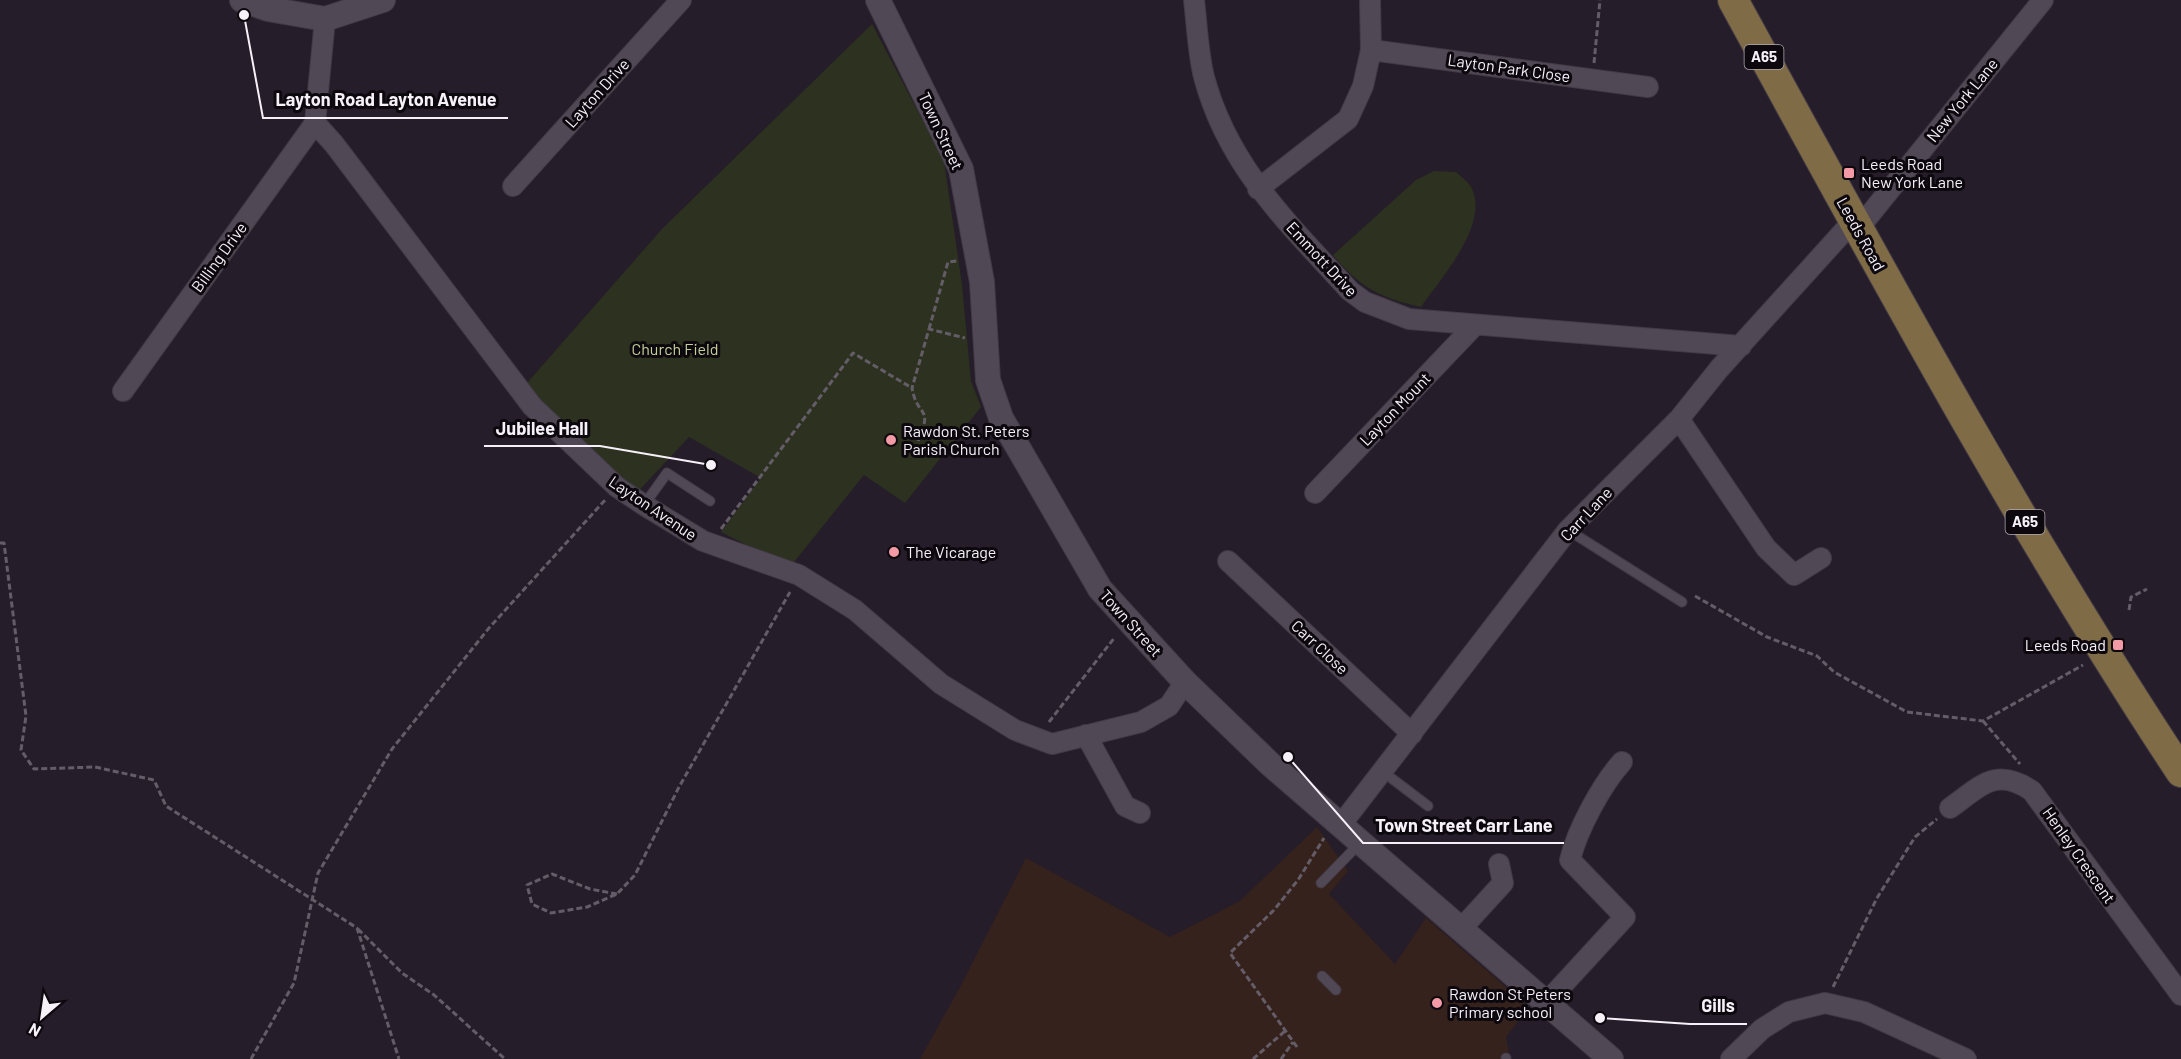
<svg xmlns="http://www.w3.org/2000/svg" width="2181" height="1059" viewBox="0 0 2181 1059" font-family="Barlow,sans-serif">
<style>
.education{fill:#35221d}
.green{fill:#2d311f}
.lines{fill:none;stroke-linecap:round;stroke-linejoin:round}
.service-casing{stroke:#413a44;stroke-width:11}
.minor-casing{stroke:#413a44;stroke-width:22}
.tertiary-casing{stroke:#413a44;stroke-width:26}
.primary-casing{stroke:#413a44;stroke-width:32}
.path{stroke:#645d68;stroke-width:3;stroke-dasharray:6 3;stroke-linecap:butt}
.service{stroke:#514856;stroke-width:9}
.minor{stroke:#514856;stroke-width:20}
.tertiary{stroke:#514856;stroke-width:24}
.primary{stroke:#7f6b46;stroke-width:30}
.poi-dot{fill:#f49aa6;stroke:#0c080e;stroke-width:2}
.labels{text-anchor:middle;stroke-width:6;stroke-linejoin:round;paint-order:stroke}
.shield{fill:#0c080e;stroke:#b0abb2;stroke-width:1.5}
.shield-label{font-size:15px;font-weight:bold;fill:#f6f1f9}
.street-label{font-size:16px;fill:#f6f1f9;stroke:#0c080e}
.poi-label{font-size:16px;fill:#f6f1f9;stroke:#0c080e;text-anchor:start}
.park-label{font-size:16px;fill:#c4d19b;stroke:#0c080e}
.leader{fill:none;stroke:#f6f1f9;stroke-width:2}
.callout-dot{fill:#f6f1f9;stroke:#0c080e;stroke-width:2}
.callout-label{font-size:18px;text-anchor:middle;font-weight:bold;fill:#f6f1f9;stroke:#0c080e;stroke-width:6;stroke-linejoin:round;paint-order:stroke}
</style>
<rect width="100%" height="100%" fill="#251d29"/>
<!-- education -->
<path class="education" d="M1317,827L1348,871L1329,894L1395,964L1426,918L1529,1007L1506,1037L1510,1059H920L960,987L1026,858L1170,937L1240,901Z"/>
<!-- green -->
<path class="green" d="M872,24L944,161L962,285L971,381L981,407L905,503L864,475L790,567L721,532L761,478L689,437L632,498L520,391L662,229Z
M1434,171L1456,172C1461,177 1469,182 1472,189C1489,225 1441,278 1421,307C1381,298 1360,288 1333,255L1416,180Z"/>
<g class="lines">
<defs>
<path id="service" d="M644,505L667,473L710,501
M1568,530L1682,602
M1382,771L1428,806
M1321,883L1360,843
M1322,976L1336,990
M1506,1059V1058"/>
<path id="minor" d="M1194,0C1197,25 1198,53 1204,77C1228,167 1289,224 1350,291L1365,302L1409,319L1741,346
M325,19L315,123L334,144L532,406L617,487L644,505L703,541L799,575L855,610L941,684L1015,730L1052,744L1141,722L1169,706L1185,682
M1371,50L1648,87
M513,186L681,0
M1258,189L1348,119L1363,86L1371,50L1370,0
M1859,228L2043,0
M123,391L315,123
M1679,419L1766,548L1794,575L1821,558
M1315,493L1475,325
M1228,561L1412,734
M1086,735L1125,806L1140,813
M1950,808C1981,786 1996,766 2032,791L2181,995
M1340,826L1568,530L1679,419L1719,369L1854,220
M1460,930L1503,883L1499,864
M1546,1003L1625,917L1570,860C1577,830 1602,784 1622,762
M1731,1059L1762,1029L1789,1012L1825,1003L1864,1012L1966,1059"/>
<path id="tertiary" d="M242,0L268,9L325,19L383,0
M878,0L961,169L982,282L988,380L1001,418L1100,589L1185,682L1270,764L1611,1059"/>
<path id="primary" d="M1733,0C1876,261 2017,524 2181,772"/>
</defs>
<!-- service casing -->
<use href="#service" class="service-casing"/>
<!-- minor casing -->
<use href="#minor" class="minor-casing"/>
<!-- tertiary casing -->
<use href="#tertiary" class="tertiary-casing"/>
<!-- primary casing -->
<use href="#primary" class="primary-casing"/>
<!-- path -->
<path class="path" d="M1594,63L1600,0
M929,329L948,262L957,261
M918,441C934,405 917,418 912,388L929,329L965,338
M721,529L853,353L912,388
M0,543H4L26,716L21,750L34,769L95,767L154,780L166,806L357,928L399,1059
M1695,596L1767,637L1817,656L1834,672L1907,712L1983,721L2083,665
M2129,610L2131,597L2147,589
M1983,721L2020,764
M1049,722L1115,637
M617,894L590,889L552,874L527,885L532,904L551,913L587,907L617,894L635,875L679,787L790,592
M358,929L402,973L434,995L505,1059
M1833,987L1877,898L1915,837L1937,819
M1297,1047L1230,953L1274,910L1298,880L1324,838
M251,1059L294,983L318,873L392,749L489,628L606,499
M1253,1059L1285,1031
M1281,1059L1293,1042"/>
<!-- service -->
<use href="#service" class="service"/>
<!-- minor -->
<use href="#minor" class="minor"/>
<!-- tertiary -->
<use href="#tertiary" class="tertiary"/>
<!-- primary -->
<use href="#primary" class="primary"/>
</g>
<!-- markers -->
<g class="poi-dot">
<rect x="1843" y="167" width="12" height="12" rx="3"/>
<circle cx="891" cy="440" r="6"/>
<circle cx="894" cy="552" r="6"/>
<rect x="2112" y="639" width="12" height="12" rx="3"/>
<circle cx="1437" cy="1003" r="6"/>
</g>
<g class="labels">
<!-- shield labels -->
<g class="shield">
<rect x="1744.5" y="45" width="39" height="24" rx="4.5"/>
<rect x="2005.5" y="510" width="39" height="24" rx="4.5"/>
</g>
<g class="shield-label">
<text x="1764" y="62">A65</text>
<text x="2025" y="527">A65</text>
</g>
<!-- street labels -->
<g class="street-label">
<text transform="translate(1509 68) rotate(8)" y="6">Layton Park Close</text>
<text transform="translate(597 93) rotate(-48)" y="6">Layton Drive</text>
<text transform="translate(1962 100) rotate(-51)" y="6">New York Lane</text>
<text transform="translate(941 131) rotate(65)" y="6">Town Street</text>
<text transform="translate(1861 234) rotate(61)" y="6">Leeds Road</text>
<text transform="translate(219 257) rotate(-54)" y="6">Billing Drive</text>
<text transform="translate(1322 259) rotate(47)" y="6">Emmott Drive</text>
<text transform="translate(1395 409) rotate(-46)" y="6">Layton Mount</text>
<text transform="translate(653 508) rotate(34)" y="6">Layton Avenue</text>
<text transform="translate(1586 514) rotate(-47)" y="6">Carr Lane</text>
<text transform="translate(1131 623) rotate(48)" y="6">Town Street</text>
<text transform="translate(1320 647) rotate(43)" y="6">Carr Close</text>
<text transform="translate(2079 855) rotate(55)" y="6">Henley Crescent</text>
</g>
<!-- poi labels -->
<g class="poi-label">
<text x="1861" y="170">Leeds Road<tspan x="1861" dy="18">New York Lane</tspan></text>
<text x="903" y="437">Rawdon St. Peters<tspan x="903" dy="18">Parish Church</tspan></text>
<text x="906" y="558">The Vicarage</text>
<text x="2106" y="651" text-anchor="end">Leeds Road</text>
<text x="1449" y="1000">Rawdon St Peters<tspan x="1449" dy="18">Primary school</tspan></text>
</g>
<!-- park labels -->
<g class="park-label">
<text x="675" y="355">Church Field</text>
</g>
</g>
<!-- callouts -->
<path class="leader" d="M244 15L263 118H508M711 465L600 446H484M1288 757L1363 843H1564M1600 1018L1690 1024H1747"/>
<g class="callout-dot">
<circle cx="244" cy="15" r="6"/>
<circle cx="711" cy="465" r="6"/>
<circle cx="1288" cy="757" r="6"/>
<circle cx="1600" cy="1018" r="6"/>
</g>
<g class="callout-label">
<text x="386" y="106">Layton Road Layton Avenue</text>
<text x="542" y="435">Jubilee Hall</text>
<text x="1464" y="832">Town Street Carr Lane</text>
<text x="1718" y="1012">Gills</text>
</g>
<!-- north arrow -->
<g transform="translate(42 1017) rotate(209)" stroke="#0c080e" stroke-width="4.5" paint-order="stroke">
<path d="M0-4.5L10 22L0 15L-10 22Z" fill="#f6f1f9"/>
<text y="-9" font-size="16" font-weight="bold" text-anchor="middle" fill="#f6f1f9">N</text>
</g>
</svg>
